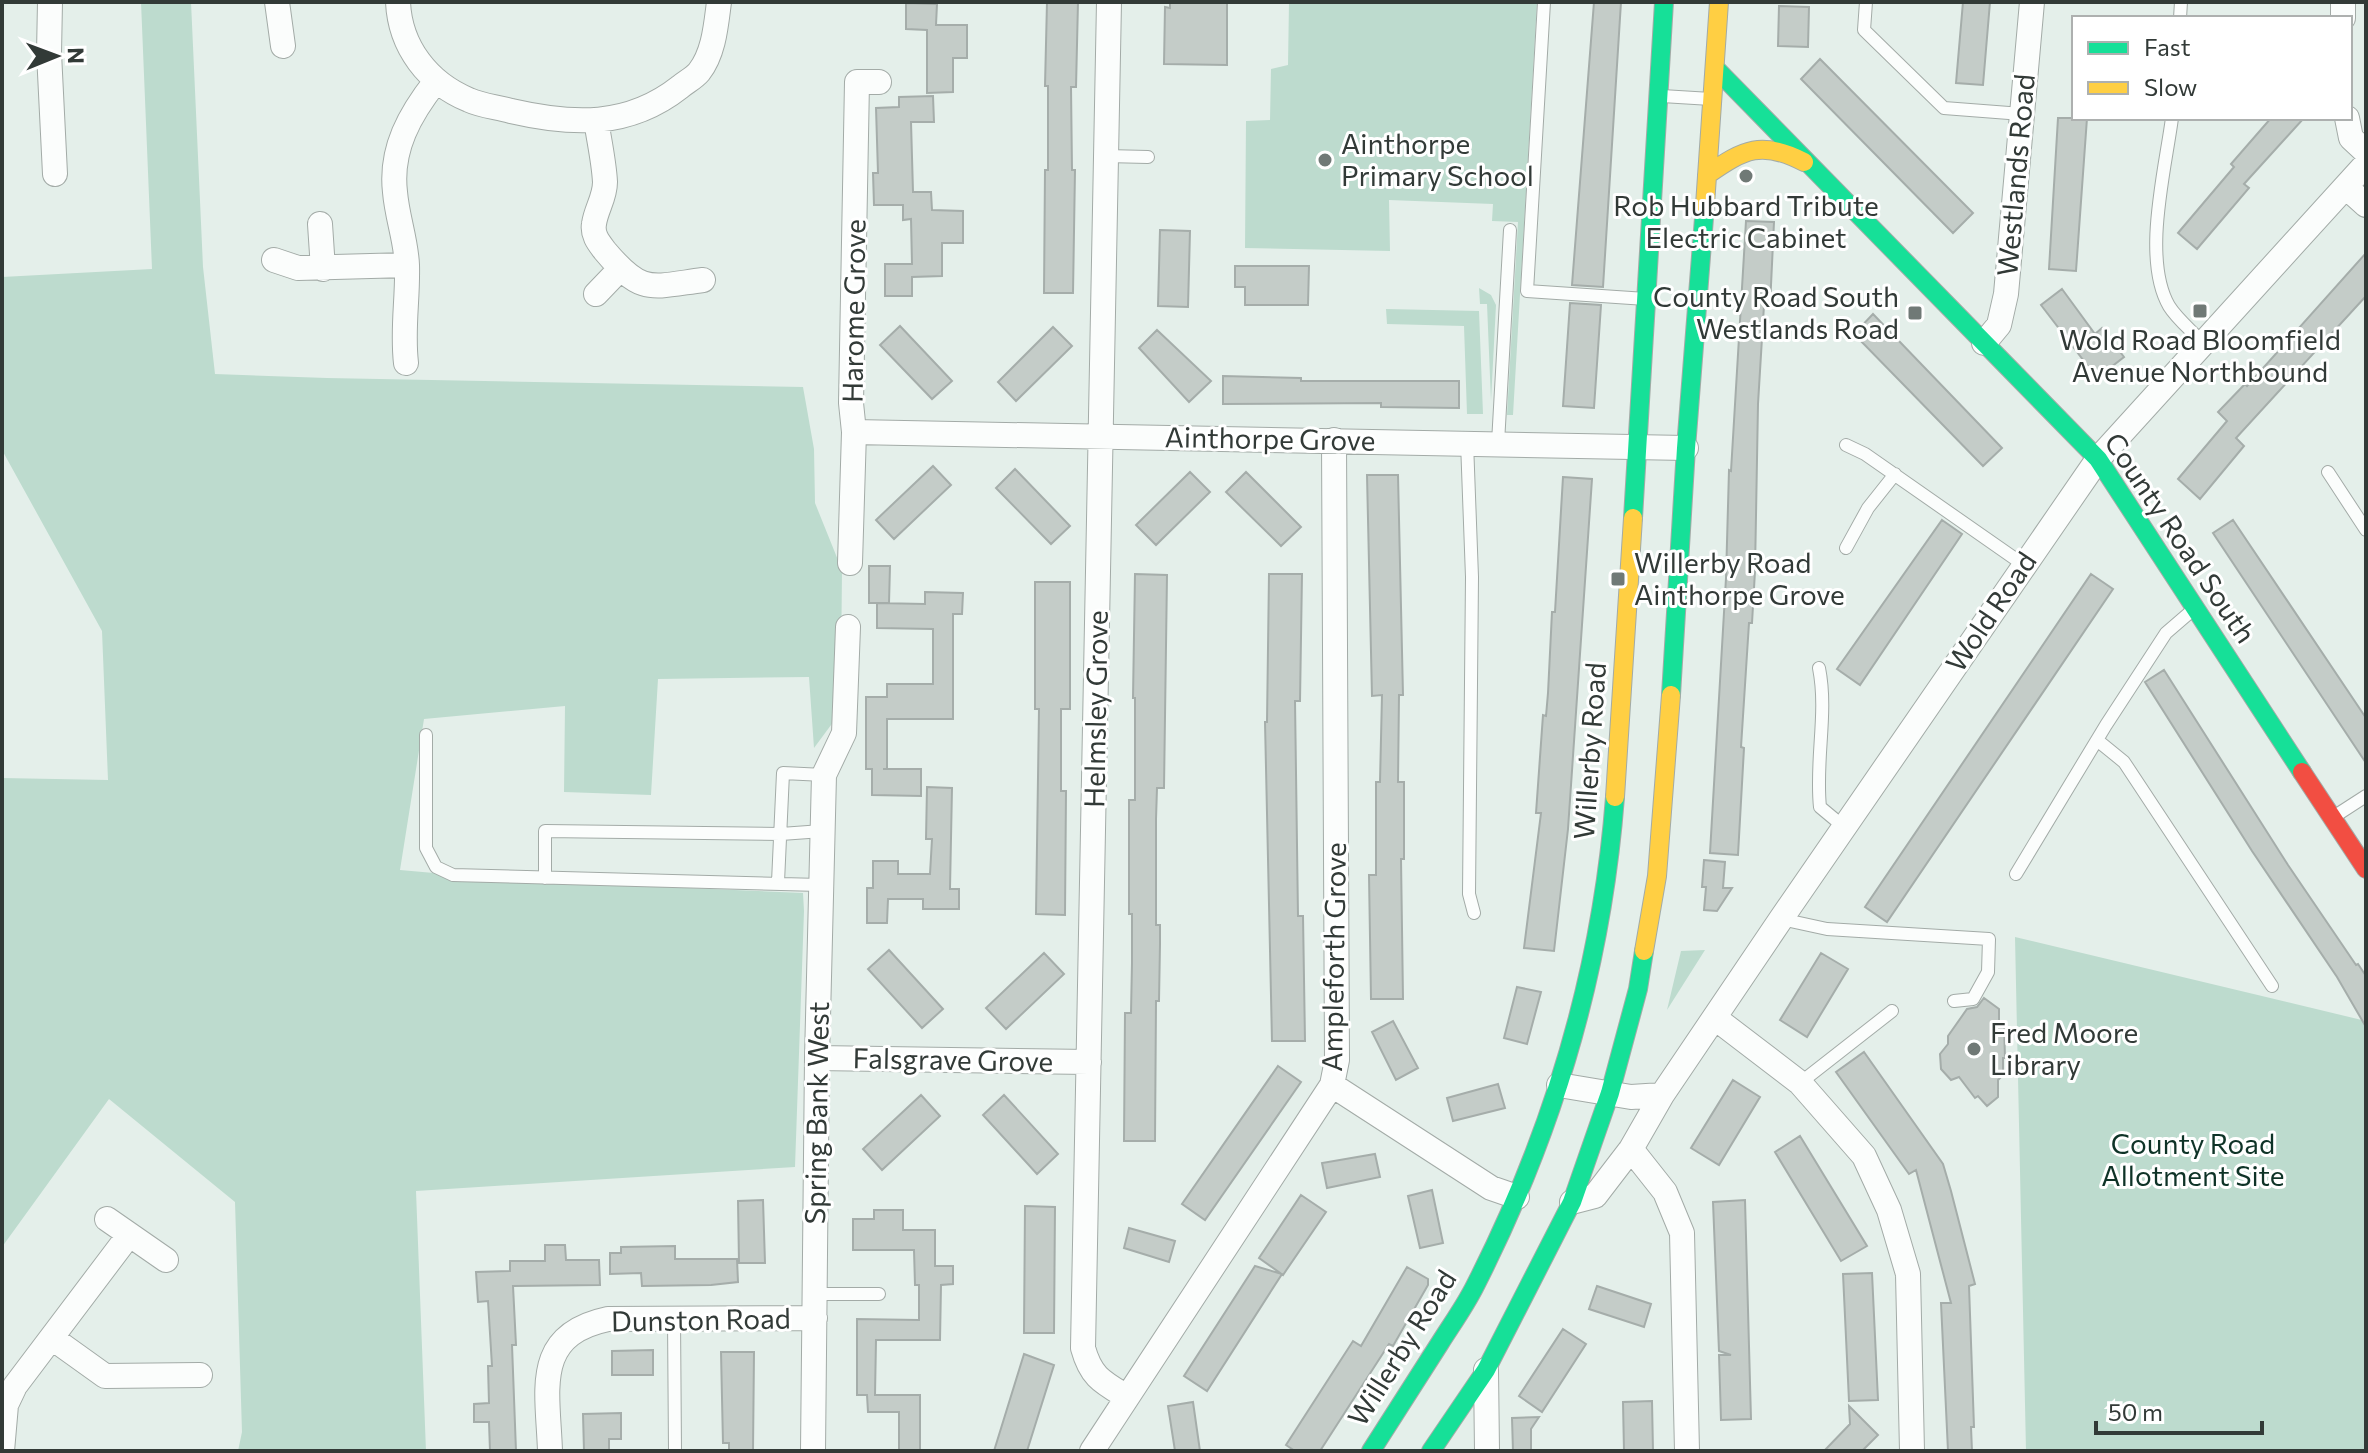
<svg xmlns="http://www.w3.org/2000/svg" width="2368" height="1453" viewBox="0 0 2368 1453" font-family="Commissioner,sans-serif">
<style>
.green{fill:#bddbce}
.building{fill:#c4ccc8;stroke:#a5adaa;stroke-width:2}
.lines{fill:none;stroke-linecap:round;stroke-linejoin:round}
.lane-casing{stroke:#a3aba7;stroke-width:14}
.street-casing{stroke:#a3aba7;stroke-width:26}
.fast-casing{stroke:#a3aba7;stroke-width:20}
.slow-casing{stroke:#a3aba7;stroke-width:20}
.jam-casing{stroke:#a3aba7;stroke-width:20}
.lane{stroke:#fbfdfc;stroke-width:12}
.street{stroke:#fbfdfc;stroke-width:24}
.fast{stroke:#16e098;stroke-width:18}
.slow{stroke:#ffcf43;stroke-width:18}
.jam{stroke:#f24e42;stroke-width:18}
.poi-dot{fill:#707976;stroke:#fff;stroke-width:3}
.labels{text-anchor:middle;stroke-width:6;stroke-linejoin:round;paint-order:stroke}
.poi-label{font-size:28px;fill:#323a37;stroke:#fff;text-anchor:start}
.street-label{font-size:28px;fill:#323a37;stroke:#fff}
.park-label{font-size:28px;fill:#0e3327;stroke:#fff}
</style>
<rect width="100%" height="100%" fill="#e4efea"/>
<!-- green -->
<path class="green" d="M141,2H191L203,267L215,374L327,378L803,387L814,449L815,503L842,570L841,669L834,721L814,748L809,677L658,679L651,795L564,792L565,706L424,719L400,870L523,881L803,893L804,911L795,1167L416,1191L426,1451H238L242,1432L235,1202L109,1099L2,1247V778L108,780L102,631L2,450V277L152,269Z
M1289,2H1537L1513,415H1507L1518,222L1492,221L1493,204L1389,200L1390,251L1245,248L1246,121L1270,120L1271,69L1288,65Z
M1479,288L1491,295L1496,305L1491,401L1487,304H1480Z
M1386,309L1479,311L1483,414H1467L1464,326L1387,324Z
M2015,937L2366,1021V1451H2026Z
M1705,950L1667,1010L1681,951Z"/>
<!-- building -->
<path class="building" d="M1047,2H1078L1076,87H1071L1072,170H1075L1073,293H1044L1045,170H1048V86H1045Z
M1170,2H1227V65L1164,64L1165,7L1170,8Z
M1594,2H1621L1603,287L1572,285Z
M1963,2H1990L1983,85L1956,83Z
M906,3L937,4L936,25H967V58H953V92L927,93V30L906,29Z
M1779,6L1809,7L1808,47L1778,46Z
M1820,59L1973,213L1953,233L1801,79Z
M933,96L934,122H911L913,192H931L932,210L963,211V243H942V276L912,277V296H885V264H912L911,219L903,220V205H874L873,173H878L876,108L899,107V97Z
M2058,118H2087L2076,271L2049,269Z
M2271,118H2304L2244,184L2249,188L2197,249L2178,233L2234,167L2231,164Z
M1746,221L1774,222L1770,306L1764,305L1758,404L1755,571L1752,623H1749L1741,747L1744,748L1738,855L1710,853L1726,578L1729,470L1731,471Z
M1160,230L1190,231L1188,307L1158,306Z
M2366,253V296L2236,438L2244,446L2200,499L2178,479L2227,421L2218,412L2245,384L2247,386Z
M1235,266H1309L1308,305H1245V287H1235Z
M2062,289L2095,334L2102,328L2124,357L2097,378L2041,305Z
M1570,303L1601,305L1594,408L1563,406Z
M1873,314L2002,448L1983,466L1854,334Z
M900,326L952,381L932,399L880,345Z
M1053,327L1072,346L1016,401L998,382Z
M1157,330L1211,381L1189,402L1139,348Z
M1223,376L1301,378V381H1459V408L1381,407V403L1223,404Z
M933,466L951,485L894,539L876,520Z
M1015,469L1070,526L1051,544L996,488Z
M1190,472L1210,492L1156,545L1136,525Z
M1246,472L1301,527L1281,546L1226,492Z
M1367,475H1398L1403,695H1399L1398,782H1404V859H1401L1403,999H1371L1369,875H1376V782H1380L1382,695L1372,696Z
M1563,477L1592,479L1568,829L1554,951L1524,948L1541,813H1536L1543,715L1546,716L1548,693L1552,612H1555Z
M1942,520L1962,534L1860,685L1837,669Z
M2233,520L2366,718V763L2213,533Z
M869,566H890L889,603H869Z
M1135,574L1167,575L1164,788H1157L1156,819V925H1160V944L1159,1001H1156L1155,1141H1124L1125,1013H1131L1132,963V914H1129V800H1135V698H1133Z
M1269,574H1302L1300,701H1295L1298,916H1303L1305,1041H1272L1265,722H1267Z
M2091,574L2113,589L1887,922L1865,907Z
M1035,582H1070V709H1061V791H1066L1065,915L1036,914L1039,709H1035Z
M925,592L963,593L962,614H953V719H887V769H883H921V796L872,795V769H866V697H887V684H933V629L877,628V603L925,604Z
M2164,670L2288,865L2356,965L2358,964L2366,976V1027L2337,977L2252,851L2145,682Z
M927,787L952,788L950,889H959V909H923V899H888L887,923H867V888H873V861H898V874H930L932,839H926Z
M1704,860L1725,862L1723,888H1732L1717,911L1704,910L1706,887H1702Z
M889,950L943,1009L922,1028L868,969Z
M1044,953L1064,974L1006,1029L986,1008Z
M1821,953L1848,969L1807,1037L1780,1020Z
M1517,987L1541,992L1527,1044L1504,1038Z
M1984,998L1999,1009V1021L2004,1024L2005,1058H2003V1075L1998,1080V1097L1987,1106L1978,1096L1975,1098L1959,1077L1951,1080L1941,1069L1940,1054L1948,1044V1036L1967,1009L1977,1007Z
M1393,1021L1418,1068L1396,1080L1372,1032Z
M1864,1052L1943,1164L1951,1191L1975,1284L1969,1286L1974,1427H1971L1972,1451H1948L1941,1303H1951L1916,1170L1909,1174L1836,1072Z
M1278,1066L1301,1082L1205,1220L1182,1204Z
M1733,1080L1760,1097L1719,1165L1691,1148Z
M1498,1084L1505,1108L1453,1121L1447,1098Z
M921,1095L940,1116L882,1170L863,1149Z
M1004,1095L1058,1154L1037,1174L983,1115Z
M1800,1136L1867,1246L1841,1261L1775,1152Z
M1375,1154L1380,1177L1327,1188L1322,1163Z
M1432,1190L1443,1243L1420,1248L1408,1196Z
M1301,1195L1326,1212L1283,1275L1259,1258Z
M763,1200L765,1263H739L738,1201Z
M1745,1200L1751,1419L1721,1420L1719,1355H1731L1719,1351L1713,1202Z
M1025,1206L1055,1207L1054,1333H1024Z
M874,1210H903V1230H935V1266H953V1284L941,1285L940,1340H876L875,1395H920V1451H899V1412H868L867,1395H857V1319L919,1320V1285H915L914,1250H853V1219H874Z
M1129,1228L1175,1241L1169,1262L1124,1248Z
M545,1245H565L566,1260H599L600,1285L513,1286L516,1345H512L516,1451H490L489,1422H474V1404L489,1403L488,1366H492L488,1301L478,1302L476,1272L510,1271V1261H545Z
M675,1246V1259H737L738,1282L711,1285L642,1286L641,1273L610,1274V1253H621V1247Z
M1255,1266L1282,1274L1207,1391L1184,1376Z
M1407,1267L1428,1279V1285L1393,1346L1389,1344L1320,1451H1295L1286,1445L1353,1341L1361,1346Z
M1872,1273L1878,1400L1849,1401L1843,1274Z
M1597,1286L1651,1304L1644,1327L1589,1309Z
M1563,1329L1586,1344L1542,1412L1519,1396Z
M653,1350V1375H612V1351Z
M721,1352H754L753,1451H729V1443H723Z
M1024,1354L1054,1365L1027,1451H994Z
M1652,1401L1653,1451H1624L1623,1402Z
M1193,1402L1200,1451H1175L1168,1406Z
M1849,1406L1878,1435L1862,1451H1824L1850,1424Z
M621,1413V1439H609V1451H584L583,1414Z
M1539,1417L1531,1429V1451H1513L1512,1418Z"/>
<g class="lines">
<defs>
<path id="lane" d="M1544,2L1527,291L1646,299
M1866,2L1864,30L1944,108L2022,114
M2180,18L2181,2
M1662,96L1711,99
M2172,118C2165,171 2142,259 2169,306C2177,319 2192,331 2202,342
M1106,156L1148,157
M1467,442L1472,577L1469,894L1474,913
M1498,443L1510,230
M1846,445L1865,454L2024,565
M2328,472L2366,530
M1846,548L1868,508L1895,474
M1819,668C1828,713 1815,760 1820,807L1844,827
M426,735V848L436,867L453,875L820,885
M2097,740L2124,762L2272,986
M2335,816L2366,796
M2016,874L2106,725L2166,633L2195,608
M545,878V831L781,834L822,831
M778,882L783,773L824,775
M1781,919L1827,929L1989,939L1988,972L1973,999L1954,1001
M1800,1083L1892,1011
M815,1294H879
M674,1319L675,1451"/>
<path id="street" d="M50,2L49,53L55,174
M277,2L283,46
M398,2C400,47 428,83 469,100C482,106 498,107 511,111C572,125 628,128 680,87C686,82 694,78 699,72C714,53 716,25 719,2
M1109,2L1083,1348C1091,1377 1102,1382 1127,1397
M2343,18V2
M2347,118L2351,138L2366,152
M596,120C599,140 604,162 605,182C605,198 596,209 594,224C592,235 599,243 605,251C642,295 650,287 703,280
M2346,187L2366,205
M320,224L323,269
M274,260L298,268L407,265
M596,294L620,269
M1984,343L1999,325L2006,294L2032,2
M406,363C402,329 408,299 407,265C406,240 397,217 395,192C390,149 410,114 436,81
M854,432L1686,448
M850,563L854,432L851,403L857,82H879
M1715,1018L1800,1083L1864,1156L1889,1210L1908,1274L1912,1451
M817,1058L1089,1062
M1332,1085L1491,1188L1517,1197
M1559,1085L1631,1097L1662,1095
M1631,1149L1665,1192L1682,1233L1687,1451
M1572,1202L1595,1196L1631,1149L1662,1095L1781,919L2098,459L2366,164
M107,1219L166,1260
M52,1338L105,1376L200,1375
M1486,1370L1487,1451
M2,1451L6,1405L15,1386L129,1235
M550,1451C548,1390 532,1335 608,1319L815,1318
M813,1451L817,1058L824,775L844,733L848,627
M1092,1451L1332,1085L1337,1060L1334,440"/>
<path id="fast" d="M1716,69L2098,459L2302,772
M1633,518L1664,2
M1671,695L1686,448L1705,205
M1371,1451C1394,1415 1417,1379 1440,1343C1452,1324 1465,1306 1475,1286C1553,1133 1602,968 1615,797
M1431,1451L1486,1370L1572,1202L1610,1093L1638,989L1644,951"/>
<path id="slow" d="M1707,175C1744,149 1762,140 1804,162
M1705,205L1719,2
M1615,797L1633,518
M1644,951L1657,876L1671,695"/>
<path id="jam" d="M2302,772L2366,869"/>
</defs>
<!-- lane casing -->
<use href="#lane" class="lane-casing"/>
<!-- street casing -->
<use href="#street" class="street-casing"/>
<!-- fast casing -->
<use href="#fast" class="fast-casing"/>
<!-- slow casing -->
<use href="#slow" class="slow-casing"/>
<!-- jam casing -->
<use href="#jam" class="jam-casing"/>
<!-- lane -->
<use href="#lane" class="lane"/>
<!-- street -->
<use href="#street" class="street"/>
<!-- fast -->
<use href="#fast" class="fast"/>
<!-- slow -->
<use href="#slow" class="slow"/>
<!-- jam -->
<use href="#jam" class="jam"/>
</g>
<!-- markers -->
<g class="poi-dot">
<circle cx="1325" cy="160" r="8"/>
<circle cx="1746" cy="176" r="8"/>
<rect x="2192" y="303" width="16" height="16" rx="4"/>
<rect x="1907" y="305" width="16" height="16" rx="4"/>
<rect x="1610" y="571" width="16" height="16" rx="4"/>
<circle cx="1974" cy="1049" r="8"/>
</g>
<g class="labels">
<!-- poi labels -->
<g class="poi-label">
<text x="1341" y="154">Ainthorpe<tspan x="1341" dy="32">Primary School</tspan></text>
<text x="1746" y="216" text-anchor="middle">Rob Hubbard Tribute<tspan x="1746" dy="32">Electric Cabinet</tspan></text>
<text x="1899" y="307" text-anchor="end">County Road South<tspan x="1899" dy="32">Westlands Road</tspan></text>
<text x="2200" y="350" text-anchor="middle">Wold Road Bloomfield<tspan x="2200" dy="32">Avenue Northbound</tspan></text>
<text x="1634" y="573">Willerby Road<tspan x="1634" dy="32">Ainthorpe Grove</tspan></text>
<text x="1990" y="1043">Fred Moore<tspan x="1990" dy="32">Library</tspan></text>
</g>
<!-- street labels -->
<g class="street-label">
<text transform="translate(2016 175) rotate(-85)" y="10">Westlands Road</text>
<text transform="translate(854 311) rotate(-89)" y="10">Harome Grove</text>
<text transform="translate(1270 439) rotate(1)" y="10">Ainthorpe Grove</text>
<text transform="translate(2180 538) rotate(56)" y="10">County Road South</text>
<text transform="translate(1991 612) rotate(-56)" y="10">Wold Road</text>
<text transform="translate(1096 709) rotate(-89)" y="10">Helmsley Grove</text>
<text transform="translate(1590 751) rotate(-86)" y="10">Willerby Road</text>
<text transform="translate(1334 957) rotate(-89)" y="10">Ampleforth Grove</text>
<text transform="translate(953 1060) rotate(1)" y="10">Falsgrave Grove</text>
<text transform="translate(817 1113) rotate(-89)" y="10">Spring Bank West</text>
<text transform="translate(701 1320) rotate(-1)" y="10">Dunston Road</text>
<text transform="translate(1402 1348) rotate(-58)" y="10">Willerby Road</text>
</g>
<!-- park labels -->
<g class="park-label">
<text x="2193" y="1154">County Road<tspan x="2193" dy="32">Allotment Site</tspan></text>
</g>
</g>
<!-- border -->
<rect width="2368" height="1453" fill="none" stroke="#323a37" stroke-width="8"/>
<!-- legend -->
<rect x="2072" y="16" width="280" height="104" fill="#ffffff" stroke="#adb0af" stroke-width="2"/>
<rect x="2088" y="42" width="40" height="12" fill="#16e098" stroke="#adb0af" stroke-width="2"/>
<text x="2144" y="56" font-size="24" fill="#323a37">Fast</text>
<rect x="2088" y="82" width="40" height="12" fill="#ffcf43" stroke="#adb0af" stroke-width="2"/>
<text x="2144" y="96" font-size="24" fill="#323a37">Slow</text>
<!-- north arrow -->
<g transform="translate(56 56) rotate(89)" stroke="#ffffff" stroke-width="6" paint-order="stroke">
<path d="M0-6L14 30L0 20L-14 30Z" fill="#323a37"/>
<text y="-12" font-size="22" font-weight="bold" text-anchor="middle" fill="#323a37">N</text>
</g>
<!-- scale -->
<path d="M2096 1421v12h166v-12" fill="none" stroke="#323a37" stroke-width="4"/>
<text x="2108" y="1421" font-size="24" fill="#323a37" stroke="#ffffff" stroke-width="6" paint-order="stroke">50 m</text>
</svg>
